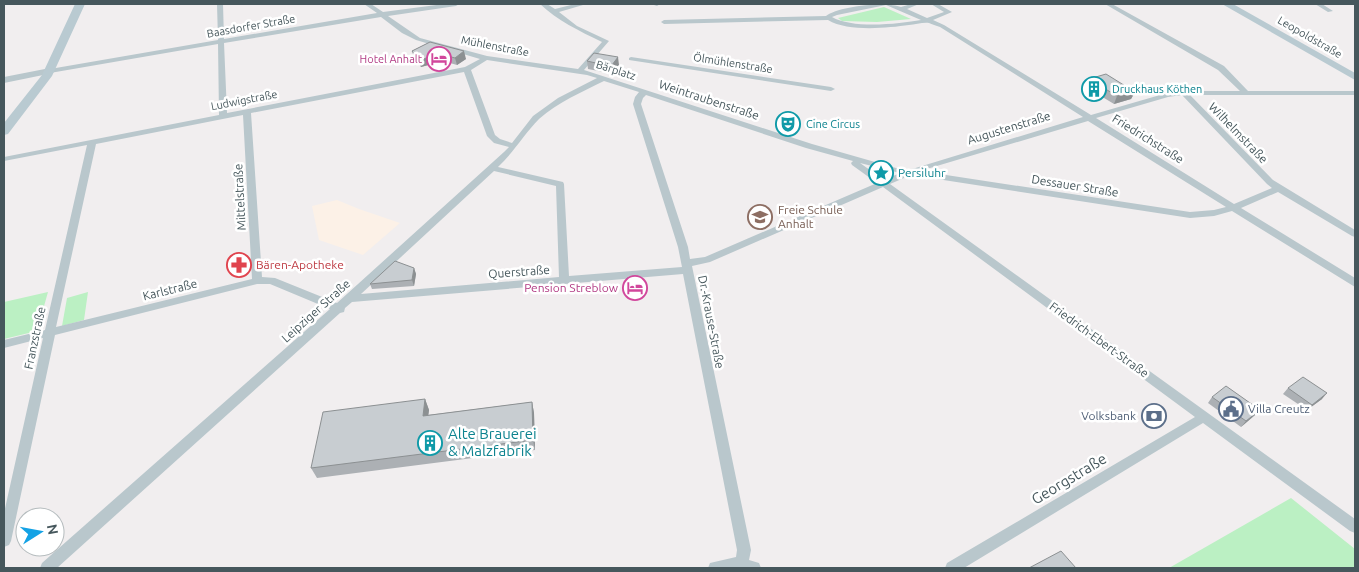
<svg xmlns="http://www.w3.org/2000/svg" width="1359" height="572" viewBox="0 0 1359 572" font-family="Ubuntu,sans-serif">
<style>
.commercial{fill:#fcf1e7}
.green{fill:#bbf0c3}
.lines{fill:none;stroke-linecap:round;stroke-linejoin:round}
.minor{fill:#b9c7cc;fill-rule:evenodd}
.tertiary{fill:#b9c7cc;fill-rule:evenodd}
.secondary{fill:#b9cad1;fill-rule:evenodd}
.wall{fill:#acb0b4}
.shaded-wall{fill:#8c9092}
.building{fill:#c8cdd1;stroke:#8c9092}
.labels{text-anchor:middle;stroke-width:5;stroke-linejoin:round;paint-order:stroke}
.far-street-label{font-size:11px;fill:#46575c;stroke:#fff}
.far-hotel-label{font-size:11px;fill:#b23c85;stroke:#fff;text-anchor:end}
.far-culture-label{font-size:11px;fill:#0d838f;stroke:#fff;text-anchor:start}
.street-label{font-size:12px;fill:#46575c;stroke:#fff}
.culture-label{font-size:12px;fill:#0d838f;stroke:#fff;text-anchor:start}
.education-label{font-size:12px;fill:#785e54;stroke:#fff;text-anchor:start}
.health-label{font-size:12px;fill:#be3a42;stroke:#fff;text-anchor:start}
.hotel-label{font-size:12px;fill:#b23c85;stroke:#fff;text-anchor:end}
.service-label{font-size:12px;fill:#4e5e75;stroke:#fff;text-anchor:start}
.near-culture-label{font-size:15px;fill:#0d838f;stroke:#fff;text-anchor:start}
.near-street-label{font-size:15px;fill:#46575c;stroke:#fff}
</style>
<rect width="100%" height="100%" fill="#f1eeef"/>
<!-- commercial -->
<path class="commercial" d="M337,200L359,209L400,223L363,255L319,240L312,206Z"/>
<!-- green -->
<path class="green" d="M884,7L911,19L877,22L842,21L838,18Z
M48,292L37,331L4,339V302Z
M88,292L84,320L62,326L67,298Z
M1291,498L1355,549V568H1169Z"/>
<g class="lines">
<!-- minor -->
<path class="minor" d="M217,4H223L224,39L377,13L364,4H371L383,12L444,4H459L456,6L388,16L420,38L487,56L578,69L602,42C579,31 557,20 540,4H547L555,9L575,4H584L583,5L559,12L577,26L609,41L584,70L812,144L896,168L909,170L1083,117L940,27C936,26 932,24 929,23C923,22 915,25 909,25C887,28 848,32 828,20L664,24L661,22L664,20L826,16C838,6 887,1 901,7L911,4H919L907,9L927,18L944,12L931,4H938L952,12L933,20L944,25L1091,115L1167,93L1184,91H1240L1218,70L1105,4H1112L1224,66L1248,91H1355V95H1190L1273,180L1355,230V237L1352,236L1278,192L1241,208L1355,278V287L1232,211L1214,216L1190,218L911,175L890,184L1355,519V533L1350,531L1203,423L964,568H945L947,563L1195,417L883,187L710,262L692,266L751,550L749,560L759,563L761,568H708L710,563L736,557L737,550L683,274L352,302L345,308L344,312L340,313L57,568H40L42,563L330,309L270,284H257L55,335L11,541L9,545L4,547V513L43,338L4,348V340L45,330L87,145L4,161V157L219,115L218,44L50,73L46,71L50,69L218,40ZM886,5L921,20C899,24 852,29 832,17L837,15ZM381,17L402,33L416,40L480,59L465,67L227,113L224,43ZM487,60L587,75L597,78L558,98L533,116L512,143L500,139L495,135L471,70ZM464,72L487,136L494,143L509,147L504,152L337,303L275,278L262,277L251,113ZM604,81L639,92L635,97L633,104L678,247L682,267L569,276L564,184L563,182L498,167C514,152 525,133 539,119C558,102 582,92 604,81ZM646,95L806,148L853,161L851,163L852,165L877,183L705,257L690,259L688,247L641,104L643,98ZM1182,95L1267,184L1272,188L1234,204L1096,118L1168,97ZM243,115L252,279L56,327L96,144ZM1088,121L1226,207L1214,210L1190,212L920,171ZM860,163L900,173L884,180ZM494,171L556,186L559,277L361,294Z
M651,4H660L657,6Z
M1315,4H1322L1333,11L1328,12Z
M631,57L831,87L835,89L831,91L629,60V58Z"/>
<!-- tertiary -->
<path class="tertiary" d="M50,68L54,71L53,73L4,83V77Z"/>
<!-- secondary -->
<path class="secondary" d="M75,4H85L52,76L8,134L4,135V123L42,75Z
M1222,4H1233L1355,73V80Z"/>
</g>
<!-- wall -->
<path class="wall" d="M430,42L466,59L457,65L443,61L421,67L414,58L412,51Z
M587,61L619,65L613,72L609,73L588,69Z
M1089,79L1135,92L1131,99L1114,104L1086,87Z
M414,268L416,274L414,286L372,289L370,284Z
M627,278L642,289V294L629,296Z
M1288,388L1322,399L1307,410L1283,394Z
M1212,397L1260,410L1255,415L1241,427L1208,403Z
M425,399L429,410L428,415L532,402L534,413L535,450L317,478L311,468Z"/>
<!-- shaded-wall -->
<path class="shaded-wall" d="M464,51L466,59L457,65L455,58Z
M441,54L443,61L421,67L419,60Z
M618,57L619,65L613,72L609,73V66Z
M1135,92L1131,99L1114,104L1117,96Z
M414,268L416,274L414,286L412,280Z
M1327,393L1322,399L1307,410L1312,405Z
M425,399L429,410L427,426L423,416Z
M532,402L534,413L535,450L533,440Z
M1260,410L1255,415L1241,427L1246,421Z"/>
<!-- building -->
<path class="building" d="M430,42L464,51L455,58L441,54L419,60L412,51Z
M594,53L618,57L612,65L609,66L587,61Z
M1106,74L1135,92L1117,96L1089,79Z
M395,261L414,268L412,280L370,284Z
M640,277L642,289L629,290L627,278Z
M1303,377L1327,393L1312,405L1288,388Z
M1226,386L1260,410L1246,421L1212,397Z
M425,399L423,416L532,402L533,440L311,468L323,412Z
M1061,551L1076,568H1029Z"/>
<!-- icons -->
<defs>
<symbol id="hotel-ring" viewBox="-11 -11 22 22"><circle r="9.5" fill="#fff" stroke="#d1479c" stroke-width="1.5"/><path d="M-6-4.5h1.5V1H6V5H4.5V3h-9V5H-6ZM-4 0a1.8 1.8 0 1 1 3.6 0ZM.5 0V-2.5h3Q6-2.5 6 0Z" fill="#d1479c"/></symbol>
<symbol id="building-ring" viewBox="-11 -11 22 22"><circle r="9.5" fill="#fff" stroke="#0f9aa8" stroke-width="1.5"/><path d="M-4-6H4V6H1V3H-1V6H-4ZM-2.5-4.3h1.7v1.8h-1.7ZM.8-4.3h1.7v1.8H.8ZM-2.5-1h1.7V.8h-1.7ZM.8-1h1.7V.8H.8Z" fill="#0f9aa8"/></symbol>
<symbol id="theatre-ring" viewBox="-11 -11 22 22"><circle r="9.5" fill="#fff" stroke="#0f9aa8" stroke-width="1.5"/><path d="M-5-5.5Q0-4 5-5.5V0Q5 5 0 6Q-5 5-5 0ZM-3.3-2.5H-1v1.5H-3.3ZM1-2.5H3.3v1.5H1ZM-2.8 1Q0 5.5 2.8 1Z" fill="#0f9aa8"/></symbol>
<symbol id="sight-ring" viewBox="-11 -11 22 22"><circle r="9.5" fill="#fff" stroke="#0f9aa8" stroke-width="1.5"/><path d="M0-6L1.8-2.2L6-1.7L2.9 1.2L3.7 5.4L0 3.3L-3.7 5.4L-2.9 1.2L-6-1.7L-1.8-2.2Z" fill="#0f9aa8"/></symbol>
<symbol id="school-ring" viewBox="-11 -11 22 22"><circle r="9.5" fill="#fff" stroke="#8d6e63" stroke-width="1.5"/><path d="M0-5L7-2L0 1L-7-2ZM-4 1L0 2.5L4 1V4Q0 6-4 4Z" fill="#8d6e63"/></symbol>
<symbol id="pharmacy-ring" viewBox="-11 -11 22 22"><circle r="9.5" fill="#fff" stroke="#e0444e" stroke-width="1.5"/><path d="M-2-6h4v4h4v4h-4v4h-4v-4h-4v-4h4Z" fill="#e0444e"/></symbol>
<symbol id="civic-ring" viewBox="-11 -11 22 22"><circle r="9.5" fill="#fff" stroke="#5c6f8a" stroke-width="1.5"/><path d="M-.6-6.5H3V-4.5H.6V-3L4-1V1h2V6H-6V1h2V-1L-.6-3ZM-1.2 2.5V6h2.4V2.5Z" fill="#5c6f8a"/></symbol>
<symbol id="bank-ring" viewBox="-11 -11 22 22"><circle r="9.5" fill="#fff" stroke="#5c6f8a" stroke-width="1.5"/><path d="M-6-4H6V4H-6ZM0-2.3a2.3 2.3 0 1 0 0 4.6a2.3 2.3 0 1 0 0-4.6Z" fill="#5c6f8a"/></symbol>
</defs>
<g fill-rule="evenodd">
<use href="#hotel-ring" x="425" y="45" width="28" height="28"/>
<use href="#building-ring" x="1080" y="75" width="28" height="28"/>
<use href="#theatre-ring" x="774" y="110" width="28" height="28"/>
<use href="#sight-ring" x="867" y="159" width="28" height="28"/>
<use href="#school-ring" x="746" y="203" width="28" height="28"/>
<use href="#pharmacy-ring" x="225" y="251" width="28" height="28"/>
<use href="#hotel-ring" x="621" y="274" width="28" height="28"/>
<use href="#civic-ring" x="1217" y="395" width="28" height="28"/>
<use href="#bank-ring" x="1140" y="402" width="28" height="28"/>
<use href="#building-ring" x="416" y="429" width="28" height="28"/>
</g>
<g class="labels">
<!-- far-street labels -->
<g class="far-street-label">
<text transform="translate(251 26) rotate(-10)" y="4">Baasdorfer Straße</text>
<text transform="translate(1310 37) rotate(30)" y="4">Leopoldstraße</text>
<text transform="translate(495 46) rotate(11)" y="4">Mühlenstraße</text>
<text transform="translate(733 63) rotate(9)" y="4">Ölmühlenstraße</text>
<text transform="translate(616 70) rotate(18)" y="4">Bärplatz</text>
<text transform="translate(244 100) rotate(-11)" y="4">Ludwigstraße</text>
</g>
<!-- far-hotel labels -->
<g class="far-hotel-label">
<text x="422" y="63">Hotel Anhalt</text>
</g>
<!-- far-culture labels -->
<g class="far-culture-label">
<text x="1112" y="93">Druckhaus Köthen</text>
<text x="806" y="128">Cine Circus</text>
</g>
<!-- street labels -->
<g class="street-label">
<text transform="translate(709 100) rotate(18)" y="4">Weintraubenstraße</text>
<text transform="translate(1009 128) rotate(-17)" y="4">Augustenstraße</text>
<text transform="translate(1238 133) rotate(46)" y="4">Wilhelmstraße</text>
<text transform="translate(1148 139) rotate(32)" y="4">Friedrichstraße</text>
<text transform="translate(1075 186) rotate(9)" y="4">Dessauer Straße</text>
<text transform="translate(240 197) rotate(-93)" y="4">Mittelstraße</text>
<text transform="translate(519 272) rotate(-4)" y="4">Querstraße</text>
<text transform="translate(170 290) rotate(-14)" y="4">Karlstraße</text>
<text transform="translate(316 311) rotate(-42)" y="4">Leipziger Straße</text>
<text transform="translate(711 322) rotate(79)" y="4">Dr.-Krause-Straße</text>
<text transform="translate(35 338) rotate(-78)" y="4">Franzstraße</text>
<text transform="translate(1099 340) rotate(36)" y="4">Friedrich-Ebert-Straße</text>
</g>
<!-- culture labels -->
<g class="culture-label">
<text x="898" y="177">Persiluhr</text>
</g>
<!-- education labels -->
<g class="education-label">
<text x="778" y="214">Freie Schule<tspan x="778" dy="14">Anhalt</tspan></text>
</g>
<!-- health labels -->
<g class="health-label">
<text x="256" y="269">Bären-Apotheke</text>
</g>
<!-- hotel labels -->
<g class="hotel-label">
<text x="618" y="292">Pension Streblow</text>
</g>
<!-- service labels -->
<g class="service-label">
<text x="1248" y="413">Villa Creutz</text>
<text x="1136" y="420" text-anchor="end">Volksbank</text>
</g>
<!-- near-culture labels -->
<g class="near-culture-label">
<text x="448" y="439">Alte Brauerei<tspan x="448" dy="17">&amp; Malzfabrik</tspan></text>
</g>
<!-- near-street labels -->
<g class="near-street-label">
<text transform="translate(1069 479) rotate(-31)" y="5">Georgstraße</text>
</g>
</g>
<!-- border -->
<rect width="1359" height="572" fill="none" stroke="#46575c" stroke-width="10"/>
<!-- north arrow -->
<g transform="translate(40 532) rotate(79)"><circle r="24" fill="#ffffff" stroke="#b5bcbe"/>
<path d="M0-4L9 19L0 12L-9 19Z" fill="#14a2e5"/>
<text y="-8" font-size="14" font-weight="bold" text-anchor="middle" fill="#46575c">N</text>
</g>
</svg>
